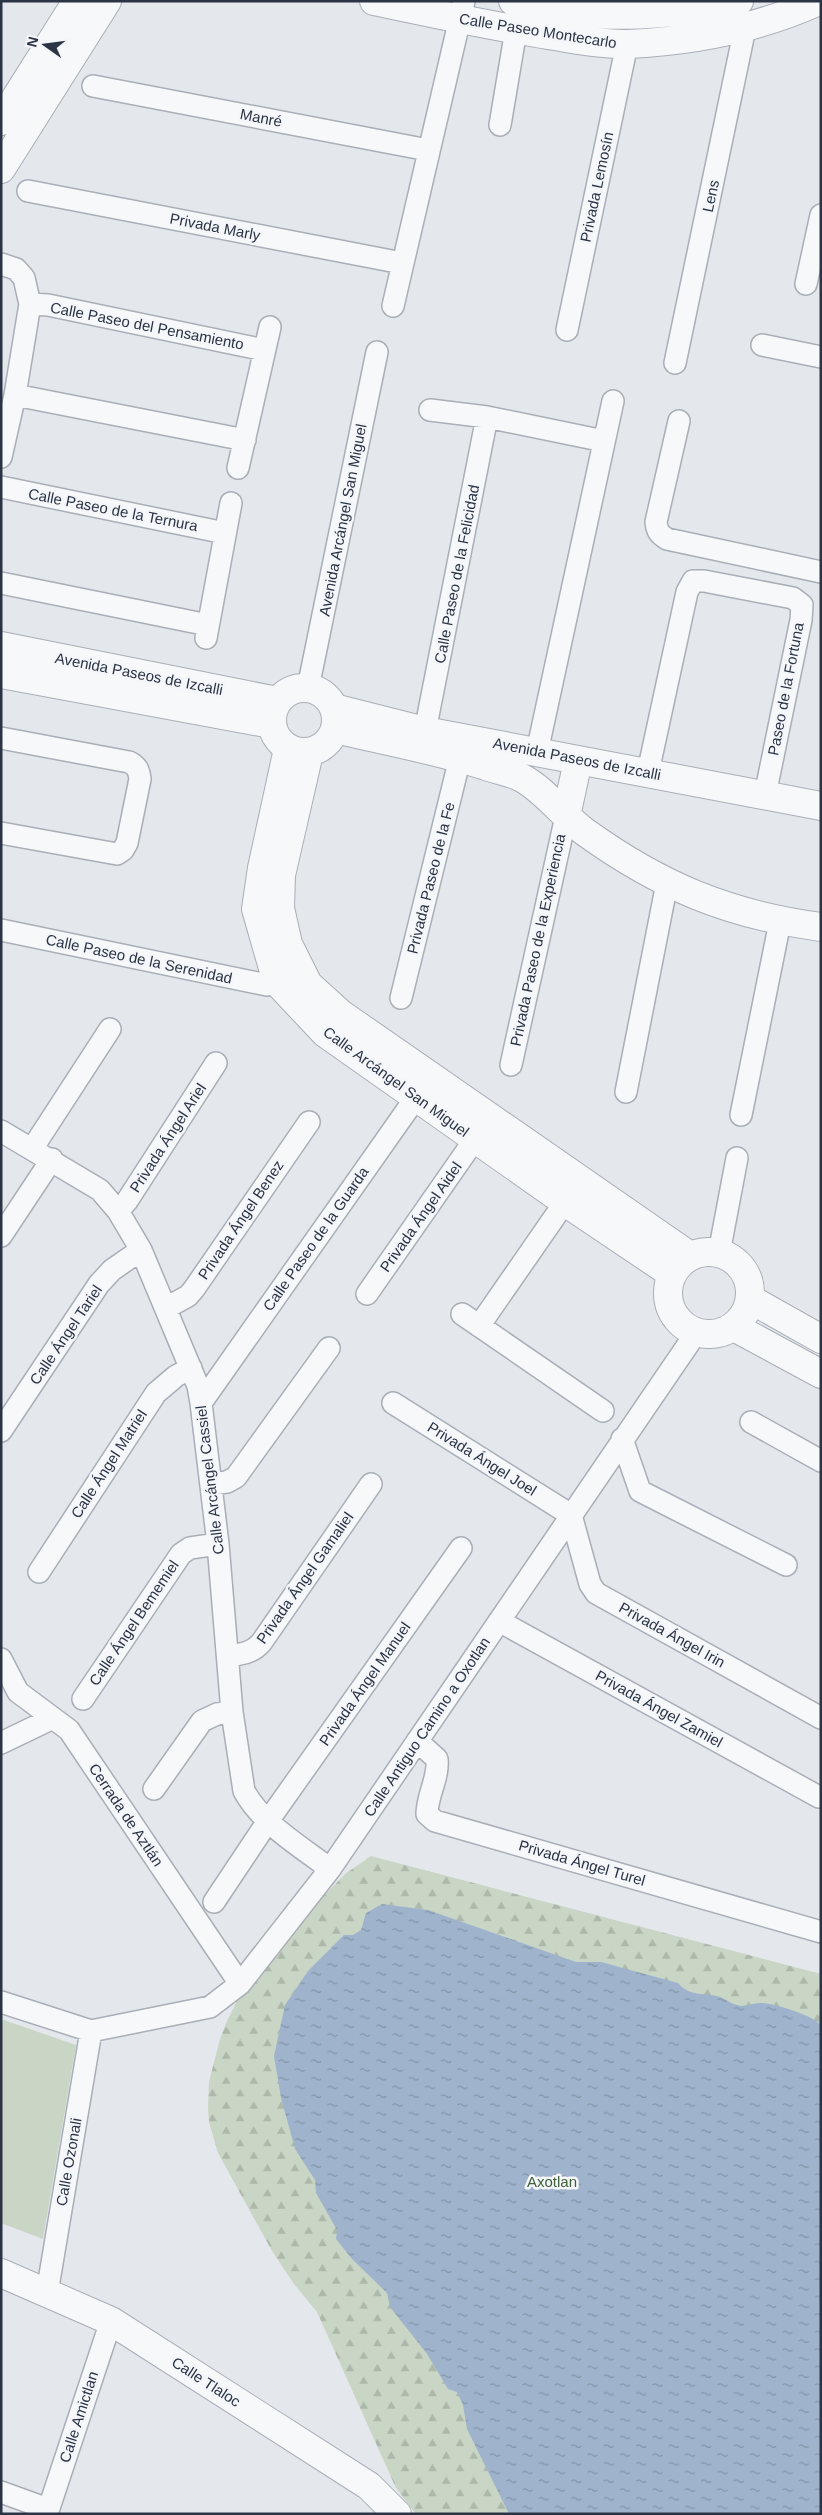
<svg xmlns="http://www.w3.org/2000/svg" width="822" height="2515" viewBox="0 0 822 2515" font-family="Helvetica,sans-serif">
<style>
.forest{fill:url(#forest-firs)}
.garden{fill:#c9d6c5}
.water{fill:url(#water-ripples)}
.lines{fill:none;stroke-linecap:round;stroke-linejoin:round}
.minor-casing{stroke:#a9aeb7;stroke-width:24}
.tertiary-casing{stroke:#a9aeb7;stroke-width:30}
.minor{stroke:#f7f8fa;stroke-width:21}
.tertiary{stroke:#f7f8fa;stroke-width:28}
.labels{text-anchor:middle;stroke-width:5;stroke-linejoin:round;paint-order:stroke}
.street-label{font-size:15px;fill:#2b3445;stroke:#f4f6f9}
.park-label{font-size:15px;fill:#3f6138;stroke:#f4f6f9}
</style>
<defs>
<pattern id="forest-firs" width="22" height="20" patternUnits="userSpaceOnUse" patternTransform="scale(1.25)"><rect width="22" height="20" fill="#c9d6c5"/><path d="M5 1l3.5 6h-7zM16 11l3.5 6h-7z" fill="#adb8ab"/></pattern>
<pattern id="water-ripples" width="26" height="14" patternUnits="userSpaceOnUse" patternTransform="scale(1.25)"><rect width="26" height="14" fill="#9fb4cc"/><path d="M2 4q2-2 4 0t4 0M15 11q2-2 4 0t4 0" fill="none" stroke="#8293a7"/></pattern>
</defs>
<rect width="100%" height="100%" fill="#e4e7ec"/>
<!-- forest -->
<path class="forest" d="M371,1856L821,1974V2514H416L396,2488L317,2312L294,2284L272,2251L218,2153L209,2122L208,2109L209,2082L220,2039L227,2021L255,1965L289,1919L319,1901L345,1874Z"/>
<!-- garden -->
<path class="garden" d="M1,2019L76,2045L43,2239L1,2223Z"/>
<!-- water -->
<path class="water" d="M382,1904L428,1910L576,1962H601L678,1983C689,1996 702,1993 717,1996C725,1998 732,2005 741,2006C748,2006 754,2003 760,2003C771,2002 815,2016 821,2025V2514H509L467,2429L463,2405L457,2392L448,2389L427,2354L390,2307L387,2293L352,2259L336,2239L337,2230L316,2193L315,2180L295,2149L281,2098L274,2056L285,2005L308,1971L344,1935H353L361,1930L366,1913Z"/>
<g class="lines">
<defs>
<path id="minor" d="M93,86L428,150
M500,125L516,30
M28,191L402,263
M1,264L16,269L24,278L30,304L15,395L1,457
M806,284L821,215
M30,304L48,305L264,350
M393,306L464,1
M567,330L627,44
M762,345L821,357
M675,363L745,28
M15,395L245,440
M430,410L487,417L604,441
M679,421L656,522C657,531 659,534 667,539L821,572
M238,468L270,327
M1,487L225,533
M1,583L208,625
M206,638L231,503
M308,688L377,352
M425,731L487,417
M1,738L129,762C137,766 139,770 140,779L127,843L123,850L117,854L1,833
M537,752L613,401
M648,772L687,592L693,581H704L793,598L802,605L801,620L765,795
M1,930L267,985L277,982
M401,998L460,758
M511,1065L566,816
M626,1092L667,883
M741,1115L780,922
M1,1131L100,1190L118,1211L141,1250L198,1386L201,1403L218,1544L232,1712L244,1791C262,1824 300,1846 330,1869
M32,1149L110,1029
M118,1211L127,1201L216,1063
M1,1236L52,1159
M719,1253L737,1158
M367,1294L475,1139
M166,1308L188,1296L194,1289L309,1122
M462,1314L603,1411
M479,1326L565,1202
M201,1403L424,1086
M393,1403L571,1515L590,1584L596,1593L821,1718
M751,1422L821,1461
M1,1431L99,1284L112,1270L141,1250
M622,1439L640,1491L786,1565
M211,1484L227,1482L236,1477L329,1348
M39,1572L156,1393L176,1376L191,1368
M499,1621L819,1797
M228,1656C242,1654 252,1653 261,1643L371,1484
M1,1659L18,1692L69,1730L240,1984
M83,1699L181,1554L190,1548L218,1544
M417,1741L437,1759C439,1778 427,1795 427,1814L435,1821L821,1932
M1,1743L53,1718
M154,1789L202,1721L217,1714L232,1712
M214,1902L268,1821L461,1548
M1,2002L91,2031L210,2007L240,1984L330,1869L696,1333
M47,2293L91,2031
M1,2492L48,2509
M47,2514L111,2321"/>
<path id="tertiary" d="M374,1C432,13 490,26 548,35C574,39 601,45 628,44C693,41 759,28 819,1
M513,1C537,5 561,10 585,13C626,18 699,12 739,1
M1,121L77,1
M1,169L107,1
M1,646L277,701
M1,674L271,724
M272 720a32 32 0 1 1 64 0a32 32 0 1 1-64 0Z
M334,708L425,731L821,806
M335,729C385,741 437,750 486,766C497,770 511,772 522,778C546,791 563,816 585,832C660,886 729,915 821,927
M288,749L262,868L256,909L277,982L325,1033L565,1202L672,1274
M309,753L281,875L280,908L288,944L308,984L341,1014L690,1256
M566,816L578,761
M668 1293a41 41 0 1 1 82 0a41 41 0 1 1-82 0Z
M750,1299L821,1339
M734,1327L821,1374
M1,2273L111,2321L369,2486L397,2514"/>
</defs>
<!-- minor casing -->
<use href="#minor" class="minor-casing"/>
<!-- tertiary casing -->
<use href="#tertiary" class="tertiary-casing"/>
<!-- minor -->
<use href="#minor" class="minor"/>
<!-- tertiary -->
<use href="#tertiary" class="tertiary"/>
</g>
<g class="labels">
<!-- street labels -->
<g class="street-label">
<text transform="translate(538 31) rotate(9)" y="5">Calle Paseo Montecarlo</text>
<text transform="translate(261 118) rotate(11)" y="5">Manré</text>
<text transform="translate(597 187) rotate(-78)" y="5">Privada Lemosín</text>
<text transform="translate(711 196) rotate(-78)" y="5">Lens</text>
<text transform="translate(215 227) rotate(11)" y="5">Privada Marly</text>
<text transform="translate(147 326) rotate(11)" y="5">Calle Paseo del Pensamiento</text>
<text transform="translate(113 510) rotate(11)" y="5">Calle Paseo de la Ternura</text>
<text transform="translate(343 520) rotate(-79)" y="5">Avenida Arcángel San Miguel</text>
<text transform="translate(457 574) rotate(-79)" y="5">Calle Paseo de la Felicidad</text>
<text transform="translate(139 674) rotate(11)" y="5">Avenida Paseos de Izcalli</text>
<text transform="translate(786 689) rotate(-79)" y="5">Paseo de la Fortuna</text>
<text transform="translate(577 759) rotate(11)" y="5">Avenida Paseos de Izcalli</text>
<text transform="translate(431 878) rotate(-76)" y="5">Privada Paseo de la Fe</text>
<text transform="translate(538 940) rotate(-78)" y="5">Privada Paseo de la Experiencia</text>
<text transform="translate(139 959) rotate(12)" y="5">Calle Paseo de la Serenidad</text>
<text transform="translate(396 1082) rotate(36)" y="5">Calle Arcángel San Miguel</text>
<text transform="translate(168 1138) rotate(-57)" y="5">Privada Ángel Ariel</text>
<text transform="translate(421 1217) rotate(-55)" y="5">Privada Ángel Aidel</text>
<text transform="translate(241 1220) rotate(-56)" y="5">Privada Ángel Benez</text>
<text transform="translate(316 1239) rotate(-55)" y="5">Calle Paseo de la Guarda</text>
<text transform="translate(66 1335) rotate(-56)" y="5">Calle Ángel Tariel</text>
<text transform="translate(482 1459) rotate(32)" y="5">Privada Ángel Joel</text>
<text transform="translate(109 1464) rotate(-57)" y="5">Calle Ángel Matriel</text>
<text transform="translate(210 1480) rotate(-97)" y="5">Calle Arcángel Cassiel</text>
<text transform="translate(305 1578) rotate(-55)" y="5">Privada Ángel Gamaliel</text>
<text transform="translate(134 1623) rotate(-56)" y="5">Calle Ángel Bememiel</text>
<text transform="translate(672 1635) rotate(29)" y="5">Privada Ángel Irin</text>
<text transform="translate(365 1684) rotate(-55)" y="5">Privada Ángel Manuel</text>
<text transform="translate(659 1709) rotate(29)" y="5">Privada Ángel Zamiel</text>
<text transform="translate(427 1727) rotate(-56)" y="5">Calle Antiguo Camino a Oxotlan</text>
<text transform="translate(126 1815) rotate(56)" y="5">Cerrada de Aztlán</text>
<text transform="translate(582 1863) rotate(16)" y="5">Privada Ángel Turel</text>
<text transform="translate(69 2162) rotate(-80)" y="5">Calle Ozonali</text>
<text transform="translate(206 2382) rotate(33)" y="5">Calle Tlaloc</text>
<text transform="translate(79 2417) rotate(-72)" y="5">Calle Amictlan</text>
</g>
<!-- park labels -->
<g class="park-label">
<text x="552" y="2187">Axotlan</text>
</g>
</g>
<!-- border -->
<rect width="822" height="2515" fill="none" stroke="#2b3445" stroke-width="5"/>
<!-- north arrow -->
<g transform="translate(45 45) rotate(284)" stroke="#f4f6f9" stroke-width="4" paint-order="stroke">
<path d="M0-4L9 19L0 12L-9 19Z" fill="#2b3445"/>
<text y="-8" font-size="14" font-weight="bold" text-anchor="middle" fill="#2b3445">N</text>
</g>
</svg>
